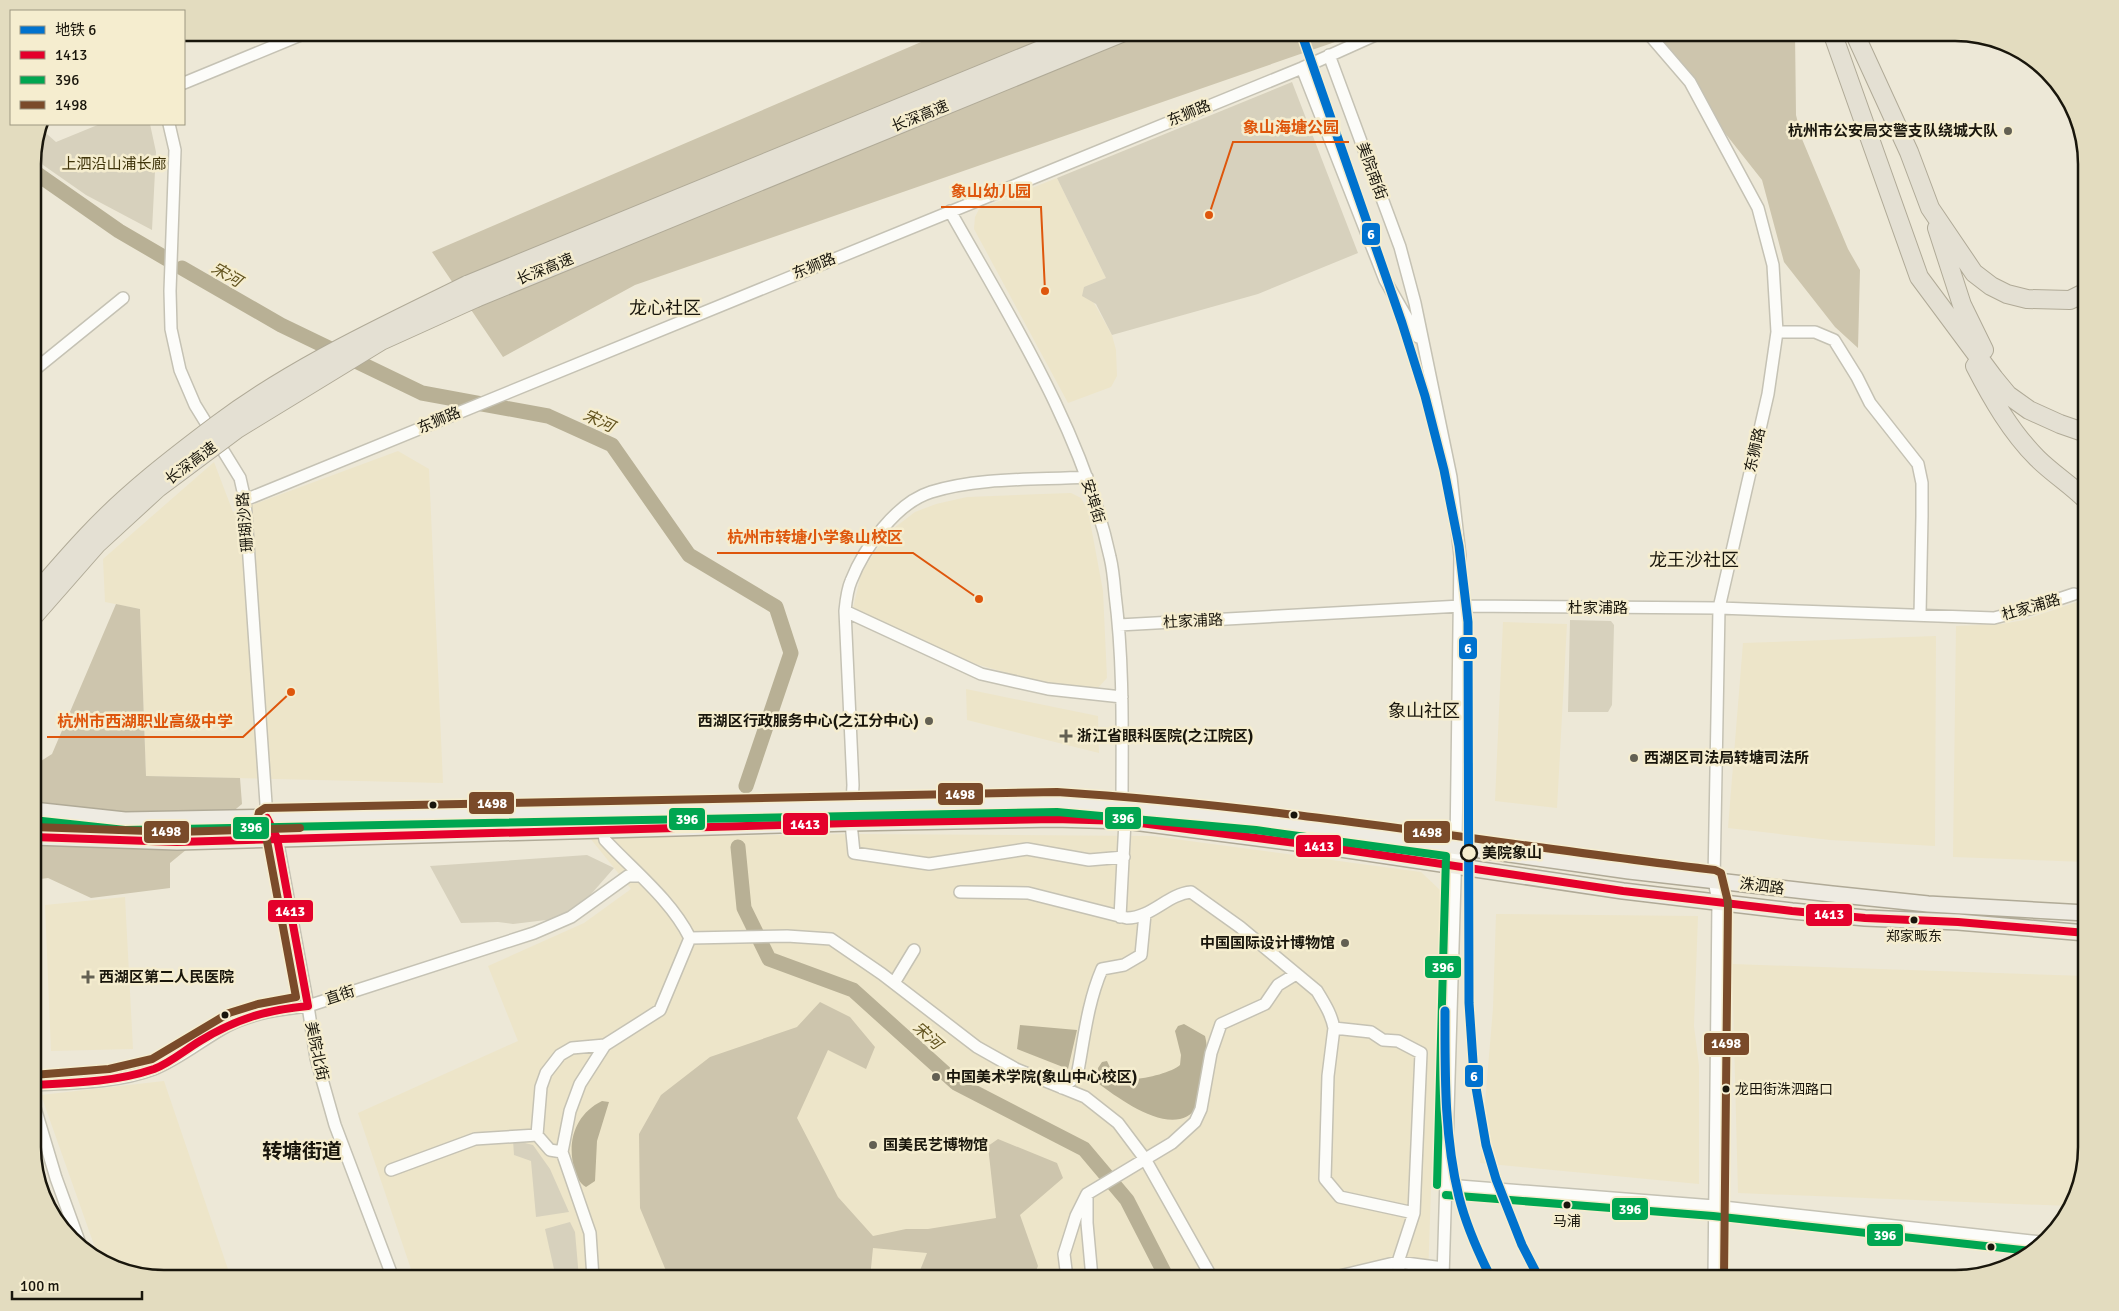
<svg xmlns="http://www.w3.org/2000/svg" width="2119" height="1311" viewBox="0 0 2119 1311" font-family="Signika,'Noto Sans SC',sans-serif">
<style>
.built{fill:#ede5c9}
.green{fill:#d7d1bd}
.forest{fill:#cdc5ad}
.water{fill:#b8b095}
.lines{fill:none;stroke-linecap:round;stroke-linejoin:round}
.river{stroke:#b8b095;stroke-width:15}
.minor-casing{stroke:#c5c2b4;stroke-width:14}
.major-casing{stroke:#b0aa97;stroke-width:18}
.highway-casing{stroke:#b0aa97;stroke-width:20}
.minor{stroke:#fcfcf9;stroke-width:11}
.major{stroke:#eeebe2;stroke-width:15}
.highway{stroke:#e4e0d3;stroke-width:18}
.highway-bridge-casing{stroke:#b0aa97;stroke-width:20;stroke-linecap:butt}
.highway-bridge{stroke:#e4e0d3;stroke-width:18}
.bus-1-casing{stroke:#f5edcf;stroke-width:11}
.bus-2-casing{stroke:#f5edcf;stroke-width:11}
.bus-3-casing{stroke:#f5edcf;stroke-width:11}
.bus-1{stroke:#e4002b;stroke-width:8}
.bus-2{stroke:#00a651;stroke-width:8}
.bus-3{stroke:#7a4b2a;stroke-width:8}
.metro-1-casing{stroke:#f5edcf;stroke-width:12}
.metro-1{stroke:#0072ce;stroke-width:9}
.poi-dot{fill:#636053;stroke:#f5edcf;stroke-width:2}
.bus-dot{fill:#19160c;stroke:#f5edcf;stroke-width:2}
.stop-dot{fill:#f5edcf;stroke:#19160c;stroke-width:2.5}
.labels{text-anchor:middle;stroke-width:5;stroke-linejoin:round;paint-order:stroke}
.bus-label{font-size:14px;fill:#19160c;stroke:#f5edcf}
.street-label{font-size:15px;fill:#19160c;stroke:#f5edcf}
.poi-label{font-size:15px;font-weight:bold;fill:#19160c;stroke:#f5edcf;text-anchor:start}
.park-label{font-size:15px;fill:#40350b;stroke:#f5edcf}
.stop-label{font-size:15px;font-weight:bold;fill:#19160c;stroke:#f5edcf;text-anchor:start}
.water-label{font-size:16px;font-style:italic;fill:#62531e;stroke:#f5edcf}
.quarter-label{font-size:18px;fill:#19160c;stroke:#f5edcf}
.district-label{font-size:20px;font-weight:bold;fill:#19160c;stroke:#f5edcf}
.rim{fill:none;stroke:#19160c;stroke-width:2.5}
.leader{fill:none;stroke:#de560c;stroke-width:2}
.callout-dot{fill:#de560c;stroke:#f5edcf;stroke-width:2}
.callout-label{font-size:16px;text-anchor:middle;font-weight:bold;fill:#de560c;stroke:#f5edcf;stroke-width:5;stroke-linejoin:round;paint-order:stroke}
.line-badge{stroke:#f5edcf;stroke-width:2}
.badge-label{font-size:14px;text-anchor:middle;font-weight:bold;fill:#fff}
</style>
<rect width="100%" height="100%" fill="#ede8d7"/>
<!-- built -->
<path class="built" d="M1057,178L1106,278L1085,287L1112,335L1116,350L1117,376L1111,387L1068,403L974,229L975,217L979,209Z
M398,451L429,469L443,783L146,776L140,609L105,602L103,559L214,462L233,512Z
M1071,493L1081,498L1088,510L1103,591L1107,678L1096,690L1046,684L979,665L949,653L853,608L861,574L876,550L894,528L915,512L936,504L967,497Z
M2086,599V862L1953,857L1956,626L2002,624L2024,620Z
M1503,622L1567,624L1557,808L1495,801Z
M1936,636L1935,846L1830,840L1728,828L1743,643Z
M966,689L1098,716L1099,753L967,720Z
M852,834L1152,836L1421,872L1441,891L1428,1278H414L358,1113L518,1041L488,966L584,923L631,889L590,838Z
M125,897L133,1049L51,1051L45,905Z
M1496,914L1698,916L1694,1026L1699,1066V1184L1480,1163L1493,1008Z
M1732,964L2086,976V1147L2069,1206L1738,1193Z
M164,1081L231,1278H164L99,1259L41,1095Z
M33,1141L59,1216L55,1218L50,1212L33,1155Z"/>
<!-- green -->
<path class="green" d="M1292,82L1358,253L1258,294L1112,335L1096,304L1082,296L1084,287L1106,278L1057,178Z
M100,124H150L156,152L152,230L86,195L33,158L39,127L56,142Z
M1570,620L1611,621L1614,625L1612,705L1608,712H1568Z
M587,855L614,868L571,917L513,924L498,922L461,923L430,866Z
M513,1140L533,1145L550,1169L569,1212L536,1217L531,1161L514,1155Z
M570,1222L575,1232L579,1278H556L545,1229Z"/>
<!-- forest -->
<path class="forest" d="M942,33H1361L635,285L503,357L432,252Z
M1646,33H1795L1796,115L1802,139L1848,249L1860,270L1858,348L1835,327L1784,262L1762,180Z
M116,604L140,609L146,776L240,778L242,804L170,863V888L91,898L48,878L33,880V766L52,754Z
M820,1002L850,1017L875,1047L866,1069L828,1050L797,1118L838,1197L873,1236L906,1229H928L996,1218L988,1146L998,1139L1057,1163L1063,1178L1020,1215L1038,1266L1033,1278H917L927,1253L873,1248L870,1278H669L640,1208L639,1134L661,1095L710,1057L797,1027Z"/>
<!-- water -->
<path class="water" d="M1184,1024L1205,1036C1209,1051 1205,1066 1202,1082C1201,1089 1201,1099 1198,1105C1177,1142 1121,1100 1099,1084L1098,1068L1102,1062L1107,1061C1109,1065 1112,1072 1115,1075C1127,1085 1170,1074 1180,1065L1181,1055L1175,1031L1178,1026Z
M1020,1025L1077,1030L1068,1069L1017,1049Z
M602,1101L609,1102L597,1141L595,1181L586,1187C579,1183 578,1178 575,1171C566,1143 575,1114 602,1101Z"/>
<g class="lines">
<!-- river -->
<path class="river" d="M33,171L119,231L167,259
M182,268L281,325L422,393L548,416L612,445L689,555L776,607L791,653L746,786
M738,847L744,908L769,959L853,990L956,1083L1084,1149L1127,1200L1167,1278"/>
<defs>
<path id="minor" d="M1647,32L1690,82L1758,208L1773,265L1777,332L1768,394L1719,608L1714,880L1718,902L1714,1278
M1329,55L1400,247L1415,303L1451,477L1460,556L1456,847L1443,1278
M1302,68L1385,280L1418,337
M184,83L308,32
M169,124L175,150L170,291L171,329L180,370L195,405L240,478L245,500L267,818L277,838L308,1006L316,1058L335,1125L393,1278
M950,211C1012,321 1083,432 1110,557C1113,569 1114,582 1115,594C1124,664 1122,735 1122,806L1125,821L1120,917
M1777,332H1815L1834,340L1857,377L1870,403L1918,464L1922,483V516L1920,615
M33,371L123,298
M1087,477C1037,480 979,477 931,492C896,503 864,548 851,581C847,590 846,601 845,611L853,785L851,823L854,853L929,864L1027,849L1089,860L1124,857
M245,500L1302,68L1382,32
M845,611L981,674L1048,689L1122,697
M1119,625L1461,606L1719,608L1994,618L2029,609L2074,594
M960,892L1028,893L1127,918C1151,918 1168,894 1191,892L1240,927L1317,991C1324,1003 1331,1013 1334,1028L1371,1032L1383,1040L1398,1041L1421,1053L1414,1213L1398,1262L1400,1278
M690,938L787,936L831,939L882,974L977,1047L1016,1069L1085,1097L1118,1123L1145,1159L1212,1278
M894,983L914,950
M1334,1028L1328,1076L1325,1179L1340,1197L1414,1213
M33,1085C72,1083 117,1083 154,1069C179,1059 203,1039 227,1026C252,1013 281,1009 308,1006L534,933L571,917L628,876H639
M1062,1088L1077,1076C1084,1040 1087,1004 1102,969L1124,965L1141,955L1145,914
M33,1101L56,1178L80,1244
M562,1152L550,1150L537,1135L541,1087L546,1073L560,1055L572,1048L605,1045
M391,1170L475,1139L537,1135
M1447,1185L1714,1206L2041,1242
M1087,1194L1172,1143L1195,1122L1201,1109L1211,1053L1221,1024L1265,1004L1278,985L1296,974
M1087,1198V1223L1092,1278
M2021,1261V1240
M593,1278L590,1233L562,1152L570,1111L580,1084L605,1045L660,1010L690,938C671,900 634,871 605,840L603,830
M1067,1278L1064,1254L1076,1216L1087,1194
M1331,1278L1398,1262L1443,1268"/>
<path id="major" d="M33,810L125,820L1057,802L1172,810L1295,824L1629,871L1832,894L1928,904L2086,913
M33,837L177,842L851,823L1054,819L1125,821L1327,847L1623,891L1792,911L1865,918L1958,922L2086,933"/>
<path id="highway" d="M1832,32L1919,277L1994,378L2008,395L2029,410L2060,424L2086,433
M1854,32L1909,152L1930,208L1974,273L1991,286L2007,294L2027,299L2070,300L2086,292
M1937,228L1962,305L1984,350
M467,285L1084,32
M476,298L1124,32
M1975,366C1992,399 2011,432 2037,458C2052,473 2071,485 2086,500"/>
</defs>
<!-- minor casing -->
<use href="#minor" class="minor-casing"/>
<!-- major casing -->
<use href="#major" class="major-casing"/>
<!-- highway casing -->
<use href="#highway" class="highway-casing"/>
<!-- minor -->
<use href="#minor" class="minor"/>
<!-- major -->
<use href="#major" class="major"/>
<!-- highway -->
<use href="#highway" class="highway"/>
<defs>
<path id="highway-bridge" d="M33,597C51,576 69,555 88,535C126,494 174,457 218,424C294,367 382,327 467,285
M33,617L97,544L158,488L237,429L381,341L476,298"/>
</defs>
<!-- highway-bridge casing -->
<use href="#highway-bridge" class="highway-bridge-casing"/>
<!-- highway-bridge -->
<use href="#highway-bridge" class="highway-bridge"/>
<defs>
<path id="bus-1" d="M267,818L277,838L308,1006
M33,837L177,842L851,823L1054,819L1125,821L1327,847L1623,891L1792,911L1865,918L1958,922L2086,933
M33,1085C73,1083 116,1082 154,1069C170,1063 185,1050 200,1041C236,1019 266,1010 308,1006"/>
<path id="bus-2" d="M33,820L125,830L1057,812L1256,830L1446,856L1437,1185
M1446,1195L1713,1216L2031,1251"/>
<path id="bus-3" d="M33,827L177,832L300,828
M33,1075L109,1069L152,1059L229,1013L258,1004L296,997L267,841L257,821L259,812L265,808L1057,792C1277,806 1496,844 1715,870L1721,873L1728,902L1724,1278"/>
</defs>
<!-- bus-1 casing -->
<use href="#bus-1" class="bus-1-casing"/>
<!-- bus-2 casing -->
<use href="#bus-2" class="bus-2-casing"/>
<!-- bus-3 casing -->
<use href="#bus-3" class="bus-3-casing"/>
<!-- bus-1 -->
<use href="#bus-1" class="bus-1"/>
<!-- bus-2 -->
<use href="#bus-2" class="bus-2"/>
<!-- bus-3 -->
<use href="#bus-3" class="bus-3"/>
<defs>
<path id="metro-1" d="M1301,32L1402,323L1425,396L1444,470L1459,546L1468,622L1469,1003L1474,1076L1486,1145L1496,1179L1522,1245L1539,1278
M1445,1011C1445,1073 1444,1136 1459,1197C1466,1225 1478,1252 1491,1278"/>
</defs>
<!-- metro-1 casing -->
<use href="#metro-1" class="metro-1-casing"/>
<!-- metro-1 -->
<use href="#metro-1" class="metro-1"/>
</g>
<!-- markers -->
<g class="poi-dot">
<circle cx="2008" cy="131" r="5"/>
<circle cx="929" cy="721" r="5"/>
<path d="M1063.5 728.5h5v5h5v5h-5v5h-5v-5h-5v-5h5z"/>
<circle cx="1634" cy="758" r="5"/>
<circle cx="1345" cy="943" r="5"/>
<path d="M85.5 969.5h5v5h5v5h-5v5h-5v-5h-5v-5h5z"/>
<circle cx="936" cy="1077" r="5"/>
<circle cx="873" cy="1145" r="5"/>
</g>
<g class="bus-dot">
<circle cx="433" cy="805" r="4.5"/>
<circle cx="1294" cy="815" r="4.5"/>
<circle cx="1914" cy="920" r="4.5"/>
<circle cx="225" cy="1015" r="4.5"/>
<circle cx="1726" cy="1089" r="4.5"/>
<circle cx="1567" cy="1205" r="4.5"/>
<circle cx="1991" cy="1247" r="4.5"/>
</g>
<circle class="stop-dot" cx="1469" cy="853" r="8"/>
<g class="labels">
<!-- bus labels -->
<g class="bus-label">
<text x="1914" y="941">郑家畈东</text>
<text x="1735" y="1094" text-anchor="start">龙田街洙泗路口</text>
<text x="1567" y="1226">马浦</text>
</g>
<!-- street labels -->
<g class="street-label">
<text transform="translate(1189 113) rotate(-22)" y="5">东狮路</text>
<text transform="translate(920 116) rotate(-22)" y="5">长深高速</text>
<text transform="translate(1372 171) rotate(70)" y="5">美院南街</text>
<text transform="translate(814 266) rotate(-22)" y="5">东狮路</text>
<text transform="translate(545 269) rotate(-22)" y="5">长深高速</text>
<text transform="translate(439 420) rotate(-23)" y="5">东狮路</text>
<text transform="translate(1755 450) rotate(-77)" y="5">东狮路</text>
<text transform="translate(191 463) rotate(-37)" y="5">长深高速</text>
<text transform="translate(1093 501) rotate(73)" y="5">安埠街</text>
<text transform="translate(245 522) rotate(-95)" y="5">珊瑚沙路</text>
<text transform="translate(2031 607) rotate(-16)" y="5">杜家浦路</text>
<text x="1598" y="613">杜家浦路</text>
<text transform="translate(1193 621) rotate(-3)" y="5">杜家浦路</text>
<text transform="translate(1762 886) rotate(7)" y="5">洙泗路</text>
<text transform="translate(340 995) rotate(-18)" y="5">直街</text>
<text transform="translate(317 1051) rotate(78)" y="5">美院北街</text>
</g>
<!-- poi labels -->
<g class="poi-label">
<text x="1998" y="136" text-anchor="end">杭州市公安局交警支队绕城大队</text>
<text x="919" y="726" text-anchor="end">西湖区行政服务中心(之江分中心)</text>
<text x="1077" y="741">浙江省眼科医院(之江院区)</text>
<text x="1644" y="763">西湖区司法局转塘司法所</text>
<text x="1335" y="948" text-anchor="end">中国国际设计博物馆</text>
<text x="99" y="982">西湖区第二人民医院</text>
<text x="946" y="1082">中国美术学院(象山中心校区)</text>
<text x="883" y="1150">国美民艺博物馆</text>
</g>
<!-- park labels -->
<g class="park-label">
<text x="114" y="169">上泗沿山浦长廊</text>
</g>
<!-- stop labels -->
<g class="stop-label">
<text x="1482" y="858">美院象山</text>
</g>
<!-- water labels -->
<g class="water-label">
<text transform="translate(227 274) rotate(30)" y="6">宋河</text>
<text transform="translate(599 420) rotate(25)" y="6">宋河</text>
<text transform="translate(928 1035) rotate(42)" y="6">宋河</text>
</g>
<!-- quarter labels -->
<g class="quarter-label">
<text x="665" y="314">龙心社区</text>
<text x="1694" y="566">龙王沙社区</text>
<text x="1424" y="717">象山社区</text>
</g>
<!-- district labels -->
<g class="district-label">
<text x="302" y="1158">转塘街道</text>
</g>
</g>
<!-- crop -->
<path d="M0 0H2119V1311H0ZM164 41H1955A123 123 0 0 1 2078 164V1147A123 123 0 0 1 1955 1270H164A123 123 0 0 1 41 1147V164A123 123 0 0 1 164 41Z" fill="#e3dcbf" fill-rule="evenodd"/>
<path class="rim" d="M164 41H1955A123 123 0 0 1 2078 164V1147A123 123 0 0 1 1955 1270H164A123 123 0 0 1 41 1147V164A123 123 0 0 1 164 41Z"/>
<!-- callouts -->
<path class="leader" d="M1209 215L1233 142H1349M1045 291L1041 207H941M979 599L913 553H717M291 692L243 737H47"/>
<g class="callout-dot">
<circle cx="1209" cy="215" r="5"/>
<circle cx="1045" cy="291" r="5"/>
<circle cx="979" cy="599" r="5"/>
<circle cx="291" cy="692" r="5"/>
</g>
<g class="callout-label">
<text x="1291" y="133">象山海塘公园</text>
<text x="991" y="197">象山幼儿园</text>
<text x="815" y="543">杭州市转塘小学象山校区</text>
<text x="145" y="727">杭州市西湖职业高级中学</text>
</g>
<g class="line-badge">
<rect x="1361" y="222" width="20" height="24" rx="5" fill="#0072ce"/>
<rect x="1458" y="636" width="20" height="24" rx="5" fill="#0072ce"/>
<rect x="937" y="782" width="47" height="24" rx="5" fill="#7a4b2a"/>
<rect x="468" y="791" width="47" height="24" rx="5" fill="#7a4b2a"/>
<rect x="1104" y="806" width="38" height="24" rx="5" fill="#00a651"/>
<rect x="668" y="807" width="38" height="24" rx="5" fill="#00a651"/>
<rect x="782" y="812" width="47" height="24" rx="5" fill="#e4002b"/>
<rect x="232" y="816" width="38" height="24" rx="5" fill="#00a651"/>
<rect x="143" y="820" width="47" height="24" rx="5" fill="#7a4b2a"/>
<rect x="1403" y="820" width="48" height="24" rx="5" fill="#7a4b2a"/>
<rect x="1295" y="834" width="47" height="24" rx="5" fill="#e4002b"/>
<rect x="267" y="899" width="47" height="24" rx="5" fill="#e4002b"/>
<rect x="1805" y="903" width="48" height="24" rx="5" fill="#e4002b"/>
<rect x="1424" y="955" width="38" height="24" rx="5" fill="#00a651"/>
<rect x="1703" y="1032" width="47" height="24" rx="5" fill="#7a4b2a"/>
<rect x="1464" y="1064" width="20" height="24" rx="5" fill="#0072ce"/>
<rect x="1611" y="1197" width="38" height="24" rx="5" fill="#00a651"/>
<rect x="1866" y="1223" width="38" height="24" rx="5" fill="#00a651"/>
</g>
<g class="badge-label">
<text x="1371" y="239">6</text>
<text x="1468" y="653">6</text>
<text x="960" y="799">1498</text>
<text x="492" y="808">1498</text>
<text x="1123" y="823">396</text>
<text x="687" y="824">396</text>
<text x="805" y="829">1413</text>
<text x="251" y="832">396</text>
<text x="166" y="836">1498</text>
<text x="1427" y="837">1498</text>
<text x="1319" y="851">1413</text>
<text x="290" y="916">1413</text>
<text x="1829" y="919">1413</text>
<text x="1443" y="972">396</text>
<text x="1726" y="1048">1498</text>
<text x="1474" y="1081">6</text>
<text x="1630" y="1214">396</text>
<text x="1885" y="1240">396</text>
</g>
<!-- legend -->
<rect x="10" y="10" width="175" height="115" fill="#f5edcf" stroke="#9d9781"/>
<rect x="20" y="26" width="25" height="8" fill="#0072ce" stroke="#9d9781"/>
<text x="55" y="35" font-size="15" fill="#19160c">地铁 6</text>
<rect x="20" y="51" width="25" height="8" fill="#e4002b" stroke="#9d9781"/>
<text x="55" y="60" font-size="15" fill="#19160c">1413</text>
<rect x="20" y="76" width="25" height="8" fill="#00a651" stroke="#9d9781"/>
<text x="55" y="85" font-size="15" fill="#19160c">396</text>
<rect x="20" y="101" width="25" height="8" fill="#7a4b2a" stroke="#9d9781"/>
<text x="55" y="110" font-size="15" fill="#19160c">1498</text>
<!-- scale -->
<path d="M12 1291v8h130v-8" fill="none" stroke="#19160c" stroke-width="2.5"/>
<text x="20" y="1291" font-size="15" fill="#19160c" stroke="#f5edcf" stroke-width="4" paint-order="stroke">100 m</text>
</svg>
